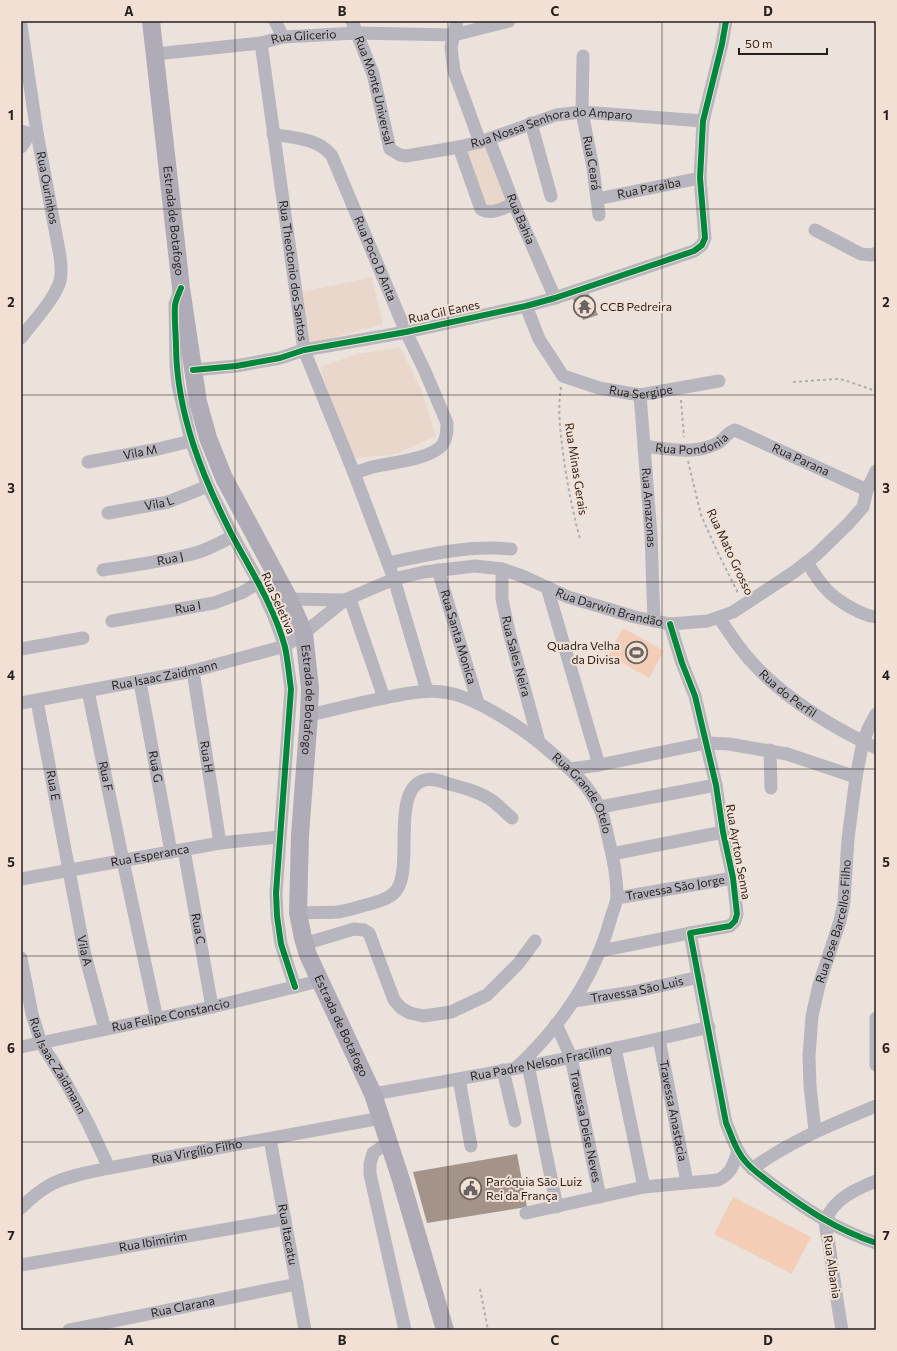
<svg xmlns="http://www.w3.org/2000/svg" width="897" height="1351" viewBox="0 0 897 1351" font-family="Commissioner,sans-serif">
<style>
.built{fill:#ead7cc}
.green{fill:#f4cdb6}
.building{fill:#a39388}
.lines{fill:none;stroke-linecap:round;stroke-linejoin:round}
.path{stroke:#b0acb0;stroke-width:2;stroke-dasharray:3 3;stroke-linecap:butt}
.street{stroke:#b7b6be;stroke-width:13}
.secondary{stroke:#afacb7;stroke-width:18}
.cycleway-casing{stroke:#f3e0d5;stroke-width:8}
.cycleway{stroke:#00873e;stroke-width:6}
.grid{fill:none;stroke:#261f1c;stroke-width:1;stroke-opacity:0.55}
.labels{text-anchor:middle;stroke-width:4;stroke-linejoin:round;paint-order:stroke}
.street-label{font-size:12px;fill:#261f1c;stroke:#f3e0d5}
.poi-label{font-size:12px;fill:#261f1c;stroke:#f3e0d5;text-anchor:start}
.neatline{fill:none;stroke:#261f1c;stroke-width:1.5}
.grid-label{font-size:13px;text-anchor:middle;font-weight:bold;fill:#261f1c}
</style>
<rect width="100%" height="100%" fill="#ece2dc"/>
<!-- built -->
<path class="built" d="M486,141L508,203L485,209L462,151Z
M372,277L383,324L307,345L301,292Z
M400,347L421,389L436,436L393,455L353,458L337,418L320,367L357,354Z"/>
<!-- green -->
<path class="green" d="M623,628L664,651L649,678L608,655Z
M733,1197L811,1237L792,1274L714,1234Z"/>
<!-- building -->
<path class="building" d="M588,293L598,315L583,320L573,299Z
M517,1154L527,1207L427,1223L413,1172Z"/>
<g class="lines">
<!-- path -->
<path class="path" d="M793,382L836,379L844,380L876,391
M561,387C557,412 561,436 564,461C568,487 573,513 580,539
M681,400L684,437
M688,461L701,515L718,553L739,595
M480,1289L488,1330"/>
<!-- street -->
<g class="street">
<path d="M275,21L283,37"/>
<path id="s1" d="M352,21L373,74L390,149L400,155L406,156L459,147L480,142L556,115L582,112L703,121"/>
<path d="M457,21L451,47L454,71L480,142"/>
<path id="s2" d="M21,25L37,133L60,256C61,264 62,273 60,281C55,299 32,323 21,338"/>
<path id="s3" d="M261,43L304,350L354,473L394,579L427,691"/>
<path id="s4" d="M155,54L261,43L283,37L357,33L454,35L509,21"/>
<path id="s5" d="M583,56L582,112L593,168L599,215"/>
<path d="M531,123L551,196"/>
<path d="M21,131L30,134L37,133"/>
<path id="s6" d="M273,134C293,138 319,138 332,156L406,332L424,369L447,423C447,430 447,437 443,444C433,459 389,463 372,467C366,469 360,471 354,473"/>
<path id="s7" d="M489,139L514,204L555,298"/>
<path d="M21,147L30,134"/>
<path d="M459,147L481,209C491,216 504,207 514,204"/>
<path id="s8" d="M597,199L700,178"/>
<path d="M815,230L861,254L872,255L876,253"/>
<path d="M179,293L175,304L176,366L178,385L191,441L208,486L233,536L259,583L273,614L285,646L291,689L276,893L277,916L281,944L295,987"/>
<path id="s9" d="M526,306L539,339L563,376L599,388L640,395L719,381"/>
<path d="M193,370L236,366L280,358L304,350L406,332L526,306L555,298L694,251L702,245L705,238L700,178L703,121L722,44L726,21"/>
<path id="s10" d="M640,395L651,535L654,621"/>
<path id="s11" d="M644,446C667,449 696,455 718,443C724,439 728,432 735,430L867,490"/>
<path id="s12" d="M88,462L158,449L191,441"/>
<path id="s13" d="M108,513L168,502L208,486"/>
<path d="M807,562C813,572 819,582 827,590C836,600 862,616 876,617"/>
<path d="M388,563C431,554 468,545 511,549"/>
<path id="s14" d="M502,569V599L509,632L539,742"/>
<path id="s15" d="M103,570C135,565 168,561 199,552C211,548 222,542 233,536"/>
<path id="s16" d="M438,570L478,703"/>
<path d="M547,587L599,765"/>
<path id="s17" d="M289,599L345,600L394,579L424,572L475,566L502,569L522,576L568,597L635,617L670,624L708,621L733,612L794,572L816,555L849,523L863,507L867,490L876,471"/>
<path d="M350,599L384,698"/>
<path id="s18" d="M719,618C729,632 738,647 750,660C783,698 830,726 876,748"/>
<path id="s19" d="M112,621L214,603L241,593L259,583"/>
<path d="M670,624L682,663L695,696L716,785L723,832L733,878L737,914L735,921L730,926L690,933L726,1123C732,1136 735,1150 745,1161C752,1170 763,1177 773,1185C807,1210 835,1229 876,1243"/>
<path d="M21,649L83,638"/>
<path id="s20" d="M193,671L220,843"/>
<path id="s21" d="M140,682L171,852"/>
<path id="s22" d="M88,691L123,861L157,1019"/>
<path id="s23" d="M37,701L85,955L105,1029"/>
<path id="s24" d="M21,703L193,671L285,646L304,633L345,600"/>
<path id="s25" d="M309,715C336,709 362,702 389,697C408,693 429,689 449,693C478,699 524,729 547,749C566,766 588,783 599,807C604,816 606,828 608,837C613,856 617,877 617,897C616,905 612,913 610,921C594,978 559,1028 516,1068"/>
<path d="M770,750L771,788"/>
<path d="M570,769L599,765L706,743L729,744L787,754L856,777"/>
<path d="M600,807L716,785"/>
<path id="s26" d="M184,850L212,1007"/>
<path d="M612,854L723,832"/>
<path id="s27" d="M21,879L220,843L279,837"/>
<path id="s28" d="M617,898L733,878"/>
<path d="M298,913C311,912 325,913 338,912C350,910 361,906 373,903C380,901 387,899 393,894C417,876 388,789 425,780C433,778 441,781 449,784C464,788 481,792 494,802C500,807 506,813 512,818"/>
<path d="M304,944L354,929L364,930L369,933L394,1000L401,1008L410,1013L423,1016L451,1012L487,995L518,964L535,941"/>
<path d="M600,951L690,933"/>
<path id="s29" d="M21,958L32,1014L41,1043L65,1081L88,1123L109,1168"/>
<path id="s30" d="M574,1001L633,992L699,977"/>
<path d="M876,1018V1065"/>
<path id="s31" d="M556,1024L571,1057L600,1197"/>
<path id="s32" d="M659,1039L687,1182"/>
<path id="s33" d="M21,1047L212,1007L319,981"/>
<path d="M615,1048L644,1187"/>
<path d="M528,1065L557,1207"/>
<path d="M503,1070L515,1121"/>
<path d="M459,1079L471,1146"/>
<path id="s34" d="M373,1094C485,1075 598,1054 709,1027"/>
<path id="s35" d="M815,1131L810,1086L809,1056L812,1016L819,985L840,921L844,902L848,839L856,777L863,742L869,727L876,714"/>
<path id="s36" d="M270,1139L305,1330"/>
<path d="M389,1142L373,1153L370,1164V1174L405,1330"/>
<path d="M752,1169C790,1141 833,1124 876,1106"/>
<path id="s37" d="M21,1208C30,1199 39,1191 50,1185C66,1176 91,1172 109,1168L381,1118"/>
<path d="M526,1213L644,1187L718,1180C732,1173 733,1165 738,1151"/>
<path id="s38" d="M21,1265L285,1219"/>
<path id="s39" d="M69,1330L297,1284"/>
<path d="M842,1330C837,1302 833,1273 829,1244C828,1238 824,1226 826,1220C834,1198 857,1189 876,1181"/>
</g>
<!-- secondary -->
<path class="secondary" id="s40" d="M151,21L181,288L198,402L208,438L224,478L289,599L304,633L310,688L309,715L300,835L298,913L303,938L308,955L373,1094L401,1180L445,1330"/>
<defs>
<path id="cycleway" d="M181,288C179,293 176,299 175,305C174,319 176,334 176,347C177,414 202,476 232,535C251,571 274,606 285,647C288,661 289,675 291,689L276,893L277,916L281,944L295,987
M193,370L236,366L280,358L304,350L406,332L526,306L555,298L694,251L702,245L705,238L700,178L703,121L722,44L726,21
M670,624L682,663L695,696L716,785L723,832L733,878L737,914L735,921L730,926L690,933L726,1123C732,1136 735,1150 745,1161C752,1170 763,1177 773,1185C807,1210 835,1229 876,1243"/>
</defs>
<!-- cycleway casing -->
<use href="#cycleway" class="cycleway-casing"/>
<!-- cycleway -->
<use href="#cycleway" class="cycleway"/>
</g>
<!-- grid -->
<path class="grid" d="M235,21V1330M448,21V1330M662,21V1330M21,209H876M21,395H876M21,582H876M21,769H876M21,956H876M21,1142H876"/>
<!-- icons -->
<defs>
<symbol id="temple-ring" viewBox="-11 -11 22 22"><circle r="9.5" fill="#f3e0d5" stroke="#6b635f" stroke-width="1.5"/><path d="M0-6L5-2H3V0L6.5 2.5H4V6H1.5V3h-3V6H-4V2.5H-6.5L-3 0V-2H-5Z" fill="#6b635f"/></symbol>
<symbol id="stadium-ring" viewBox="-11 -11 22 22"><circle r="9.5" fill="#f3e0d5" stroke="#6b635f" stroke-width="1.5"/><path d="M0-5a6.5 5 0 1 0 0 10a6.5 5 0 1 0 0-10ZM-3.5-1.8h7v3.6h-7Z" fill="#6b635f"/></symbol>
<symbol id="civic-ring" viewBox="-11 -11 22 22"><circle r="9.5" fill="#f3e0d5" stroke="#6b635f" stroke-width="1.5"/><path d="M-.6-6.5H3V-4.5H.6V-3L4-1V1h2V6H-6V1h2V-1L-.6-3ZM-1.2 2.5V6h2.4V2.5Z" fill="#6b635f"/></symbol>
</defs>
<g fill-rule="evenodd">
<use href="#temple-ring" x="572" y="294" width="25" height="25"/>
<use href="#stadium-ring" x="624" y="640" width="25" height="25"/>
<use href="#civic-ring" x="458" y="1176" width="25" height="25"/>
</g>
<g class="labels">
<!-- street labels -->
<g class="street-label">
<text dy="4" stroke="none"><textPath href="#s4" startOffset="150">Rua Glicerio</textPath></text>
<text dy="4" stroke="none"><textPath href="#s1" startOffset="73">Rua Monte Universal</textPath></text>
<text dy="4" stroke="none"><textPath href="#s1" startOffset="301">Rua Nossa Senhora do Amparo</textPath></text>
<text dy="4" stroke="none"><textPath href="#s5" startOffset="108">Rua Ceará</textPath></text>
<text dy="4" stroke="none"><textPath href="#s2" startOffset="165">Rua Ourinhos</textPath></text>
<text dy="4" stroke="none"><textPath href="#s8" startOffset="53">Rua Paraiba</textPath></text>
<text dy="4" stroke="none"><textPath href="#s7" startOffset="86">Rua Bahia</textPath></text>
<text dy="4" stroke="none"><textPath href="#s40" startOffset="201">Estrada de Botafogo</textPath></text>
<text dy="4" stroke="none"><textPath href="#s6" startOffset="176">Rua Poco D Anta</textPath></text>
<text dy="4" stroke="none"><textPath href="#s3" startOffset="230">Rua Theotonio dos Santos</textPath></text>
<text transform="translate(444 312) rotate(-12)" y="4">Rua Gil Eanes</text>
<text dy="4" stroke="none"><textPath href="#s9" startOffset="160">Rua Sergipe</textPath></text>
<text dy="4" stroke="none"><textPath href="#s11" startOffset="49">Rua Pondonia</textPath></text>
<text dy="4" stroke="none"><textPath href="#s12" startOffset="53">Vila M</textPath></text>
<text dy="4" stroke="none"><textPath href="#s11" startOffset="169">Rua Parana</textPath></text>
<text transform="translate(576 469) rotate(81)" y="4">Rua Minas Gerais</text>
<text dy="4" stroke="none"><textPath href="#s13" startOffset="52">Vila L</textPath></text>
<text dy="4" stroke="none"><textPath href="#s10" startOffset="113">Rua Amazonas</textPath></text>
<text transform="translate(730 552) rotate(65)" y="4">Rua Mato Grosso</text>
<text dy="4" stroke="none"><textPath href="#s15" startOffset="68">Rua J</textPath></text>
<text transform="translate(278 603) rotate(66)" y="4">Rua Seletiva</text>
<text dy="4" stroke="none"><textPath href="#s17" startOffset="333">Rua Darwin Brandão</textPath></text>
<text dy="4" stroke="none"><textPath href="#s19" startOffset="77">Rua I</textPath></text>
<text dy="4" stroke="none"><textPath href="#s16" startOffset="70">Rua Santa Monica</textPath></text>
<text dy="4" stroke="none"><textPath href="#s14" startOffset="89">Rua Sales Neira</textPath></text>
<text dy="4" stroke="none"><textPath href="#s24" startOffset="146">Rua Isaac Zaidmann</textPath></text>
<text dy="4" stroke="none"><textPath href="#s18" startOffset="103">Rua do Perfil</textPath></text>
<text dy="4" stroke="none"><textPath href="#s40" startOffset="706">Estrada de Botafogo</textPath></text>
<text dy="4" stroke="none"><textPath href="#s20" startOffset="87">Rua H</textPath></text>
<text dy="4" stroke="none"><textPath href="#s21" startOffset="86">Rua G</textPath></text>
<text dy="4" stroke="none"><textPath href="#s22" startOffset="87">Rua F</textPath></text>
<text dy="4" stroke="none"><textPath href="#s23" startOffset="86">Rua E</textPath></text>
<text dy="4" stroke="none"><textPath href="#s25" startOffset="314">Rua Grande Otelo</textPath></text>
<text transform="translate(738 852) rotate(80)" y="4">Rua Ayrton Senna</text>
<text dy="4" stroke="none"><textPath href="#s27" startOffset="131">Rua Esperanca</textPath></text>
<text dy="4" stroke="none"><textPath href="#s28" startOffset="59">Travessa Sāo Jorge</textPath></text>
<text dy="4" stroke="none"><textPath href="#s35" startOffset="213">Rua Jose Barcellos Filho</textPath></text>
<text dy="4" stroke="none"><textPath href="#s26" startOffset="80">Rua C</textPath></text>
<text dy="4" stroke="none"><textPath href="#s23" startOffset="254">Vila A</textPath></text>
<text dy="4" stroke="none"><textPath href="#s30" startOffset="64">Travessa Sāo Luis</textPath></text>
<text dy="4" stroke="none"><textPath href="#s33" startOffset="153">Rua Felipe Constancio</textPath></text>
<text dy="4" stroke="none"><textPath href="#s40" startOffset="1041">Estrada de Botafogo</textPath></text>
<text dy="4" stroke="none"><textPath href="#s34" startOffset="171">Rua Padre Nelson Fracilino</textPath></text>
<text dy="4" stroke="none"><textPath href="#s29" startOffset="115">Rua Isaac Zaidmann</textPath></text>
<text dy="4" stroke="none"><textPath href="#s32" startOffset="73">Travessa Anastacia</textPath></text>
<text dy="4" stroke="none"><textPath href="#s31" startOffset="107">Travessa Deise Neves</textPath></text>
<text dy="4" stroke="none"><textPath href="#s37" startOffset="188">Rua Virgílio Filho</textPath></text>
<text dy="4" stroke="none"><textPath href="#s36" startOffset="97">Rua Itacatu</textPath></text>
<text dy="4" stroke="none"><textPath href="#s38" startOffset="134">Rua Ibimirim</textPath></text>
<text transform="translate(832 1267) rotate(82)" y="4">Rua Albania</text>
<text dy="4" stroke="none"><textPath href="#s39" startOffset="116">Rua Clarana</textPath></text>
</g>
<!-- poi labels -->
<g class="poi-label">
<text x="600" y="311">CCB Pedreira</text>
<text x="620" y="650" text-anchor="end">Quadra Velha<tspan x="620" dy="14">da Divisa</tspan></text>
<text x="486" y="1186">Paróquia São Luiz<tspan x="486" dy="14">Rei da França</tspan></text>
</g>
</g>
<!-- border -->
<rect width="897" height="1351" fill="none" stroke="#f3e0d5" stroke-width="44"/>
<!-- scale -->
<path d="M739 48v6h88v-6" fill="none" stroke="#261f1c" stroke-width="2"/>
<text x="745" y="48" font-size="12" fill="#261f1c" stroke="#f3e0d5" stroke-width="3" paint-order="stroke">50 m</text>
<rect x="22" y="22" width="853" height="1307" class="neatline"/>
<g class="grid-label">
<text x="129" y="16">A</text>
<text x="342" y="16">B</text>
<text x="555" y="16">C</text>
<text x="768" y="16">D</text>
<text x="11" y="120">1</text>
<text x="886" y="120">1</text>
<text x="11" y="307">2</text>
<text x="886" y="307">2</text>
<text x="11" y="493">3</text>
<text x="886" y="493">3</text>
<text x="11" y="680">4</text>
<text x="886" y="680">4</text>
<text x="11" y="867">5</text>
<text x="886" y="867">5</text>
<text x="11" y="1053">6</text>
<text x="886" y="1053">6</text>
<text x="11" y="1240">7</text>
<text x="886" y="1240">7</text>
<text x="129" y="1345">A</text>
<text x="342" y="1345">B</text>
<text x="555" y="1345">C</text>
<text x="768" y="1345">D</text>
</g>
</svg>
